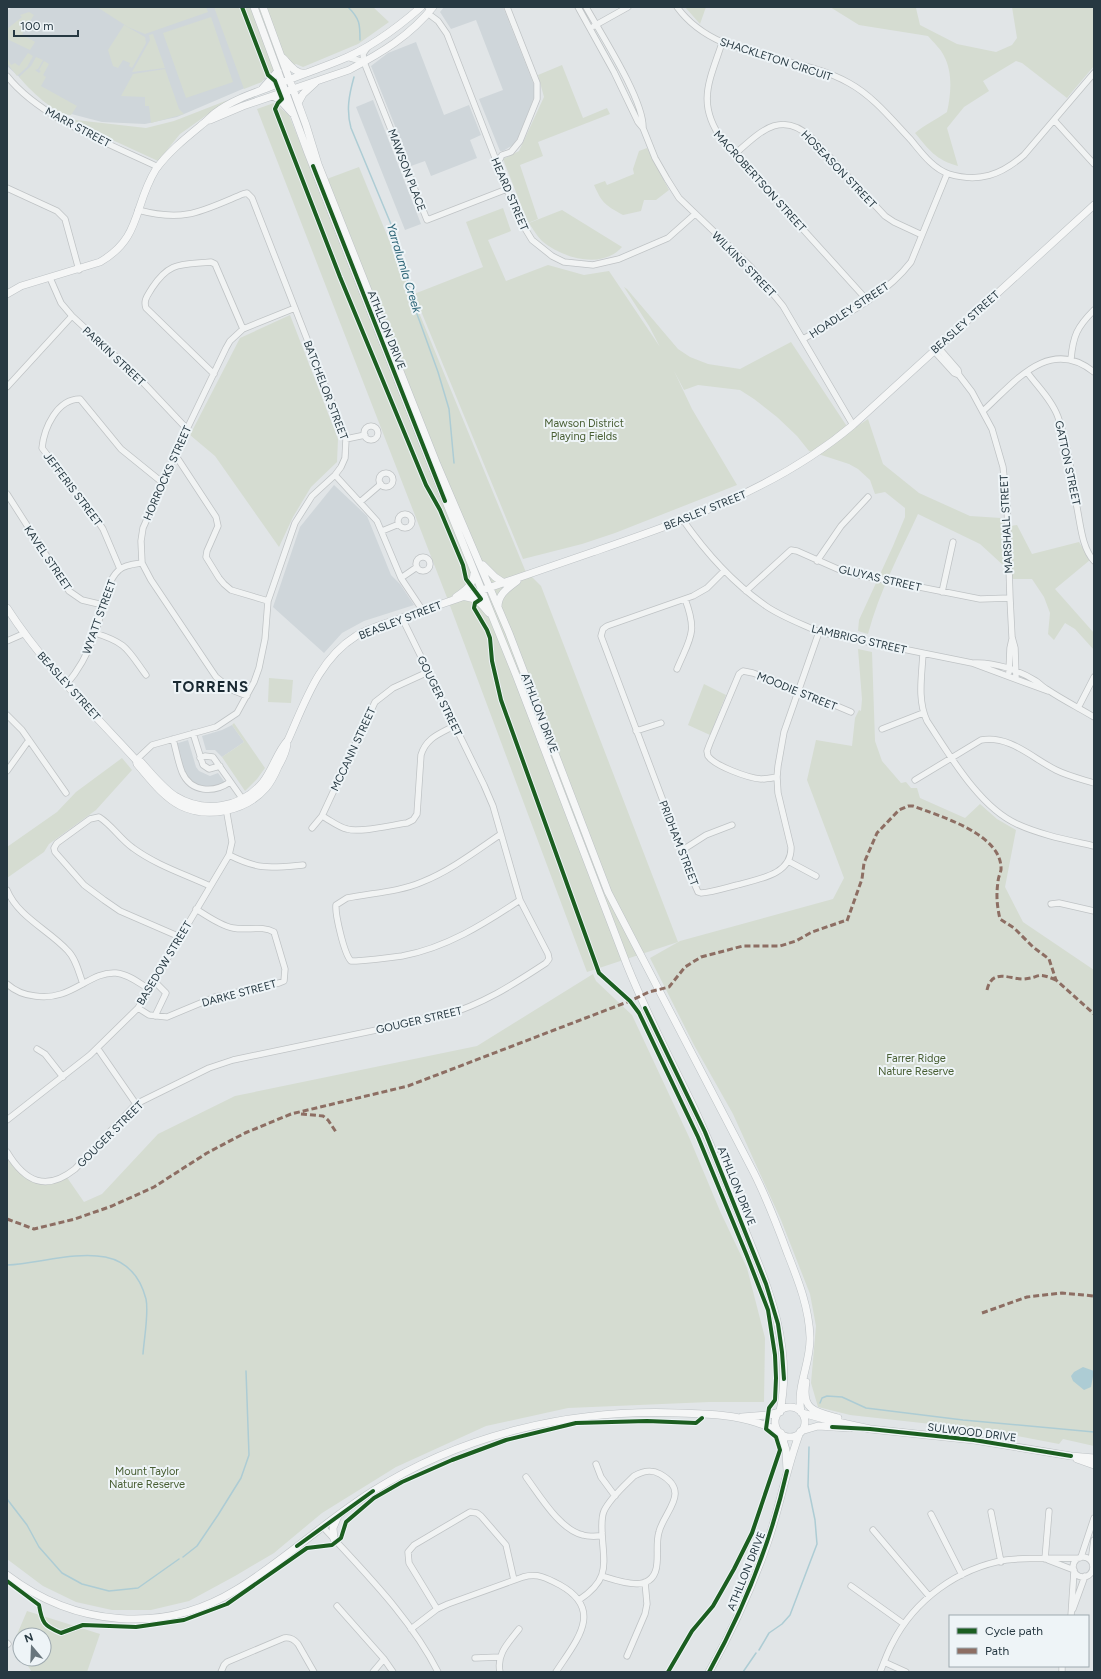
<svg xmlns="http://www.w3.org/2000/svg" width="1101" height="1679" viewBox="0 0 1101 1679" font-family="Figtree,sans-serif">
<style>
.built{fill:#cfd6da}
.green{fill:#d5dcd1}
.water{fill:#adccd4}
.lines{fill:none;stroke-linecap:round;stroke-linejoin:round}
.stream{stroke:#adccd4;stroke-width:1.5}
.minor-casing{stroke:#bfc3c5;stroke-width:7}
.major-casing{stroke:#bdc2c5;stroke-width:8}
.minor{stroke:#f1f3f3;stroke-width:5.5}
.major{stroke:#f5f6f6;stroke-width:7}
.quiet{stroke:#8d6e63;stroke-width:3;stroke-dasharray:6 3;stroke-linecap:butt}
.cycleway-casing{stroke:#eef4f7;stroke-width:6}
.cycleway{stroke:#1b5e20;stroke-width:4}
.labels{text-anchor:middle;stroke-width:4;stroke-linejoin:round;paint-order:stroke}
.street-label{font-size:11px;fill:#273942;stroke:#eef4f7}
.park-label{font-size:11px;fill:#485e33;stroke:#eef4f7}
.water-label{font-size:12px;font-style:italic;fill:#2e6678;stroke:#eef4f7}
.district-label{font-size:15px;font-weight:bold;letter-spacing:1px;fill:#192932;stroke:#eef4f7}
</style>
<rect width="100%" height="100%" fill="#e1e5e7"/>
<!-- built -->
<path class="built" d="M12,7H239L266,79L177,117L145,124L102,122L56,110L7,66V11Z
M444,7H503L534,85L535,95L519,136L513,145L503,151H500L479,99L503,90L476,20L451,29L440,12Z
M416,42L444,115L469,105L481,135L470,140L477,158L431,176L425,161L411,166L371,66L388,53Z
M373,100L421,224L405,230L356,107Z
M334,485L367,516L391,575L400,584L414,605L364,621L342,633L324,653L273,607L300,527Z
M232,725L244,742L222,757L215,750H206L202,736L222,730Z
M188,740L196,767L199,771L210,776L218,773L226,784L221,787H198L186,777L175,744Z"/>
<!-- green -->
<path class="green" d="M97,7H206L208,12L145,34L128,27Z
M214,7H239L253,43L240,7H373L389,22L358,44L303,67L296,64L267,79L266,75L262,82L244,89Z
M685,7H706L700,24Z
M830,7H912L916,8L920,25L957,44L996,52L1012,45L1017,38L1012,7H1094V66L1067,98L1022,63L1016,61L983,81L989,91L964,107L947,128L958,166C936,160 929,150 915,133C924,125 936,120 947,112C951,94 953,73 944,56C941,49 933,42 928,36L859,25Z
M29,12L34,15L22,34L35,42L30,50L7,39V29L22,17L20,15Z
M211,17L233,82L186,98L163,33Z
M124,25L145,37L146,43L132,68L129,66L130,63L123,60L118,68L113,66L108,50Z
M153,34L165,68L132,72L150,40L149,35Z
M28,53L33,56L27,67L17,76L7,63V57L11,65L15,63L19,66Z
M36,57L43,60L38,69L35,70L39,73L41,71L39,70L44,61L49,64L43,75L46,77L41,86L77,106L71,115C56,116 29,89 19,77L31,66Z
M562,65L583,118L607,108L610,114L538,142L543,156L520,165L538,219L528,223L503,159L519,151L544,97L538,75Z
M165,69L179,109L184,114L151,123L149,106H145V97L121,96L133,74Z
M228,100L180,134L158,161L67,119L146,128L174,121Z
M274,103L289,115L316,183L359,167L525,570L541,586L678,942L587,972L446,595L257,109Z
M647,148L669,190L656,200H644L641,211L623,215C605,205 602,203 594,185L605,181L607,185L634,174L633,169L639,151Z
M503,208L511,231L488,240L506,281L548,265L584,275L609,271L660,347L649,326L624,287L627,289L678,349L690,357L708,364L740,369L791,342L850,431L868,419L883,464L919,493L970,516L1001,518L1010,526L1017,525L1032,554L1079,542L1090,560L1055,589L1094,633V650L1075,629L1065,623L1054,640L1048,634L1050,613L1044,597L1032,579H1013L1003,565L980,544L918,514C900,553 879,592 868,634L858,631L859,620L893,546L905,517V508L885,492L875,494L870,480L858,469L849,464L809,451L797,436L777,417L754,399L740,390L698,385L684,390L674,371L692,409L737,485L615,533L582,544L523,559L414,294L483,267L466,222Z
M562,210L622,247C602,270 562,258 542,241C537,236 533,229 529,223Z
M290,315L338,439L337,462L311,487L293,517L279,547L215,456L190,435L240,338Z
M858,649L872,652L875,741L882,761L901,783L906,782L911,788H917L920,798L965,818L980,804L997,819L1016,830L1005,887L1023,922L1094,970V1446L1063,1439L1059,1444L985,1430L850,1415L818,1407L811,1383L816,1326L810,1294L781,1220L733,1114L694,1045L650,958L680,941L833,899L844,878L807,780L816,740L852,746L855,718L859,710L861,711L862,699Z
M269,678L293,680L291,703L268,702Z
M704,684L726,695L710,735L688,725Z
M234,723L265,768L257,779L245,791L222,757L244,742L232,725Z
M122,758L132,770L96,810L49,844L44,852L7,878V847L57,812L76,792Z
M593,974L596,981L632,1015L689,1137L720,1211L747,1268L765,1338L764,1402H709L568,1408L486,1426L396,1467L322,1513L274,1553L235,1576L189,1601L151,1610H112L76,1602L43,1586L7,1559V1152L22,1172L41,1181L66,1176L84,1202L102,1194L158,1134L235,1096L477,1046Z
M27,1611L100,1634L87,1672H32L23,1659H44V1635H20V1654L13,1644Z"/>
<!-- water -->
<path class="water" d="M1083,1367L1094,1371L1091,1387L1084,1390L1073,1381L1071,1376L1074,1372Z"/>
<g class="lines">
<!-- stream -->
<path class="stream" d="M348,7C360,19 360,24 360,40
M354,77C349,95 346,110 351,128L398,241L413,303L438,372L449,409L454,463
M7,1265C56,1263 128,1230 146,1299C149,1313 144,1339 143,1354
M820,1403L822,1398L827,1396L842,1397L866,1408L963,1420L1094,1432
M7,1499L27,1525L39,1547L62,1573L82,1584L109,1591L138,1588L179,1559
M183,1557L197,1546L218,1515L241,1478L249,1455L246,1371
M759,1650L769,1633L782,1624L790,1615L817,1544L815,1520L808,1486L809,1447
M743,1672L756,1653"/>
<defs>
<path id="minor" d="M428,7L430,15L438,21L447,34L518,217L532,240L552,256L564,262L593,265L619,259L668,238L695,214
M578,7L614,72L638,122L643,128L655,158L667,179L679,198L751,267L783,306L853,425
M586,7C601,34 644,100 643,128
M677,7C717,62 794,52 849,83C873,96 892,120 911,140C921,152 933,169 949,174C979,183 1001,175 1024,155L1094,73
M594,26L628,7
M722,43C709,82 696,104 723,141L867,300
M367,48L363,54L364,62L427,220L507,189
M347,57L364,62
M7,76C40,118 110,144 158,167
M1054,120L1094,164
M735,154C760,132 781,109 812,138L885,216L894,222L922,235
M497,165L502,155L511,152L520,141L537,99V83L507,7
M7,188L57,211L65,219L79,270
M50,278L61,303L72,316L137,376L187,429
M803,339C841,317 884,297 911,262L947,174
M938,347L958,370L959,375L972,392L992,429L1003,467L1007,505L1010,598L1012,637L1015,648L1016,678
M934,351L954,373L959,375
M1071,359C1073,336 1077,327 1094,310
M1027,372C1037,386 1052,400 1058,417C1069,447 1072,481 1078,513C1081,529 1083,549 1094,561
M214,374L146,308C143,300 148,295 152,288C170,261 181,265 211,262L215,264L243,329
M7,387L72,316
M983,411C1015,382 1049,336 1094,372
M364 433a7 7 0 1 1 14 0a7 7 0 1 1-14 0Z
M346,439L365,435
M176,456L216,517L218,526L207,551L206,557L219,578L224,584L231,590L268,601
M379 480a7 7 0 1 1 14 0a7 7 0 1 1-14 0Z
M335,475L377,521L401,578L423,611
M7,494L69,591L82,600L103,605
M360,502L381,484
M398 521a7 7 0 1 1 14 0a7 7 0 1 1-14 0Z
M683,520C706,553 733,583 766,606C782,617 802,624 819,632L972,663L1048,691
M382,531L399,524
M416 564a7 7 0 1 1 14 0a7 7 0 1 1-14 0Z
M817,561L841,526L868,497
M120,569L103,529L97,520L42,448C44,428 57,399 80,399L121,449L163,483
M724,571L707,588L693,596L607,626L603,629L601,636L694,883L698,892L701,893C713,892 725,888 737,885C758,879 792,875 791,847L778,793L777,777L778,766L784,732L819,632
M401,578L417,567
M746,591L791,550L797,551L840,570L854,574L980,599L1010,598
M942,592L953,542
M95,633C127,643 127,649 146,675
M7,641L23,634
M923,653C922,675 917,700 927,721C949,754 979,807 1017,824C1041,835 1068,840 1094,846
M974,663C994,662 1019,670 1036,681C1040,684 1044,688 1048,690C1063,700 1079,708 1094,717
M677,669C690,638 698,633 685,599
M1009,672L1010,648L1012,639
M66,685C79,670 88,653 95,634C102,616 104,583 119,570C124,565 135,564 142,563
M247,696L232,690L216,677L151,580L142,563L141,541L143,528L187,429L226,348L230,341L243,329L295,308
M1078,708L1094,677
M7,715L22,730L66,793
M882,729L923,713
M636,731L661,723
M193,733L203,765L209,769L220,766
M173,739C176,750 178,762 182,772C191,793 214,793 230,782
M200,758L205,756L213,757L244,801
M136,760L152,745L216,727L237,713L254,682L259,668L265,639L268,601L295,523L312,496L335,475L341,467L345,458L346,439L252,198L247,193L243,194C228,200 203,212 188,214C172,217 153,214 138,210
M7,771L29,740
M777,777C771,778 766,779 761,779C748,778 715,766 708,756L707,751L710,743L739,674L743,671L753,673L799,690L851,712
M915,780L981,740C1010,735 1032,758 1056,770C1068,776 1081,779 1094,783
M322,816C330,820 338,827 347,829C360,833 392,825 407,823L413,820L417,814L421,755C426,738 439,734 454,726
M312,828L322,816L375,702L393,688L428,672
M501,834C476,851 450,871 422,882C399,892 371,893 347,898L336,905C335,914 344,954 351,961H356C371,960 387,958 402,956C446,948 484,924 520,900
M681,851L706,835L732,825
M229,855C259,870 270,868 303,865
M788,861L816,876
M7,890C18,917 49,930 68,951C76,959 79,973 83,984
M1051,904L1059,903L1094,911
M180,937L120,911L104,900L84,885L55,852L54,848L57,843L90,819L99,817C112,825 120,839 133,848C156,865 184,874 210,886
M154,981L166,993L155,1016
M7,984C15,991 24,995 35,996C71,1002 89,971 116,973C128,974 139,983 149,989
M138,1008L149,1015L167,1017L215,997L279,983L284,981L285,969L274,932C262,925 247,931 233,928C221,926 207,916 196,909
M37,1049L45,1054L63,1077
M98,1049L136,1104
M7,1120L90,1055L138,1008L229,855L232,842L226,808
M7,1152C25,1182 46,1192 75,1169L136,1104L209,1068L233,1060L443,1016C483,1004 511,986 546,963L549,959L548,954L520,900L493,806L484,785L402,618
M596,1464L601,1477L615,1496
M526,1477C540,1496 560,1530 583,1535C589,1537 596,1536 602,1536
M991,1512L1001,1562
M931,1514L962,1575
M323,1527C364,1572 410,1617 438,1672
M873,1530L929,1596
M1081,1557L1094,1518
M1073 1567a10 10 0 1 1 20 0a10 10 0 1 1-20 0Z
M1045,1559L1049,1511
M1048,1560L1074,1570
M1091,1561L1094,1540
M851,1586L904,1624
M579,1600C610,1579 604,1566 602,1533C602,1526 601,1518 604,1511C610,1498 624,1486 634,1476C643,1471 651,1469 660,1474C692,1492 664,1511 659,1532C656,1542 658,1553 657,1563C655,1595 621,1582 602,1576
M337,1606L384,1659
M437,1609L409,1563L408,1552L414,1545L470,1512L477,1513L481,1516L506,1545L514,1580
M1073,1609L1085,1576
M1071,1616L1074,1571
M411,1629L437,1609L448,1604L523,1577C538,1573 547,1578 560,1585C605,1610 576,1641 556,1672
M7,1643L8,1644
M627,1656L645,1614L647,1604L645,1582
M475,1658L500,1657
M884,1662L906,1672
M221,1672L224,1665L227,1662L284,1638C290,1637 294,1639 298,1644L314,1672
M373,1672L384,1659L393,1672
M500,1672C496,1654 509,1642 519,1629
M880,1672C884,1663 887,1653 892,1644C914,1600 958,1568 1006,1560C1030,1557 1055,1559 1080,1558
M1062,1672V1666"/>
<path id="major" d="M254,7L308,153L432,467L516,675L627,965C647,1015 672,1062 695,1110C712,1147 727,1184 742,1222C766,1282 794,1344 780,1411
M263,7L306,125L318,164L436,462L509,633L608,892L754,1173C767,1199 777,1225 787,1252C798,1280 809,1307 810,1337C811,1363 796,1386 801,1412
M283,58C289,64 296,75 306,73
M263,88L278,71
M273,96L280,100L292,113
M298,103L303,94L315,83
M210,120L243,106L349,70C381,53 410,36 433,7
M7,294L21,286L100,262C142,238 133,206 156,169C169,151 187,137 204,123C208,120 211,116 215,113C233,99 257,92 278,84C298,76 318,69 338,61C369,49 396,29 421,7
M483,565L495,577L504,583
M456,597C465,591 474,584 474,573
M466,597C478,598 482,605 489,613
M498,607C498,594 508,588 517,581
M7,608C43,664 91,711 136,760L137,764C150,779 163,797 181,806C208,819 246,811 266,788C271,782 275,774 278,767C282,760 286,752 287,744
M136,760L141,762C151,773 162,787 175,796C204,814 242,808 263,782C273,769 277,752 288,740C305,702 319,659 356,636C362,632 369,630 375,627C448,602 521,577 593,552C685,520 777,489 853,425L1094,205
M806,1382C801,1410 815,1412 838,1418
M775 1422a15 15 0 1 1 30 0a15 15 0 1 1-30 0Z
M802,1413L824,1419L870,1429L974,1440L1071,1456L1094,1458
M742,1417L768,1415L780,1412
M801,1431L818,1426L850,1428
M781,1433L786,1450L787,1471
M1077,1459L1094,1465
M334,1539L333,1528L338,1516
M7,1575C74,1626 163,1635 236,1590C284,1561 325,1521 373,1491C463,1434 572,1409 678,1413C705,1414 733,1414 758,1423C766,1425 773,1429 781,1433
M709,1672C732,1631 752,1588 767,1544C780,1507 786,1469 800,1432"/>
</defs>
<!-- minor casing -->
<use href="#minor" class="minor-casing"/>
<!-- major casing -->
<use href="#major" class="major-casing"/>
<!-- minor -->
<use href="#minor" class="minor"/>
<!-- major -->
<use href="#major" class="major"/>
<!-- quiet -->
<path class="quiet" d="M847,921L862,879L864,863L877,833L899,810L908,806H913C939,816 1003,834 1001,870C1000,874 998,878 998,882C996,895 997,906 1000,919L1014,928L1033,947L1049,959L1056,980L1094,1014
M987,990C992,968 1009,979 1023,979C1041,978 1035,971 1056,980
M301,1114L323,1116L328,1120L336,1132
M7,1219L34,1229L75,1219L112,1206L154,1187L207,1153L245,1133L291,1114L408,1086L630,1001L649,992L669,987L685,967L701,957L743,946H780L796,941L812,932L844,921
M982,1313L1027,1297L1062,1293L1094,1296"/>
<defs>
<path id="cycleway" d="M242,7L268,75L275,81L282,99L278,103L275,109L340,277L426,485L440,510L463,565L466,579L481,599L475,603L474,608L487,630L490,638L492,661L501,700L599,973L630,1001L639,1013L698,1137L747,1256L768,1310L775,1355L776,1378L775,1400L769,1408L766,1429L776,1437L780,1450L752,1533L734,1569L713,1606L692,1631L668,1672
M313,166L445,501
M645,1008L705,1132L766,1284L778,1324L782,1352L784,1379
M832,1427L870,1429L974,1440L1071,1456
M297,1546L373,1491
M7,1581L39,1605C42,1623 44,1626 61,1633L83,1625L136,1627L184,1620L227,1604L307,1548L332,1545L341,1538L346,1522L374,1498L402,1482L452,1460L506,1440L576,1423L647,1421L696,1423L702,1418
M709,1672C744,1609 771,1542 787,1471"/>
</defs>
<!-- cycleway casing -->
<use href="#cycleway" class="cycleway-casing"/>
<!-- cycleway -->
<use href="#cycleway" class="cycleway"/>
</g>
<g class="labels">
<!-- street labels -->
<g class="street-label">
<text transform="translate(776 59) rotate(18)" y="4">SHACKLETON CIRCUIT</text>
<text transform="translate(78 127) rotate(28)" y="4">MARR STREET</text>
<text transform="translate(839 169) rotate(46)" y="4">HOSEASON STREET</text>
<text transform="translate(407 170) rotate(69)" y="4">MAWSON PLACE</text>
<text transform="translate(760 181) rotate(48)" y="4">MACROBERTSON STREET</text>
<text transform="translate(510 194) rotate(67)" y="4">HEARD STREET</text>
<text transform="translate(744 264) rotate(46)" y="4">WILKINS STREET</text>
<text transform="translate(849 310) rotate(-33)" y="4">HOADLEY STREET</text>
<text transform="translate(965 322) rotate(-42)" y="4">BEASLEY STREET</text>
<text transform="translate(387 330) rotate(68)" y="4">ATHLLON DRIVE</text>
<text transform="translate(114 356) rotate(43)" y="4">PARKIN STREET</text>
<text transform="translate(326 390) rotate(69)" y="4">BATCHELOR STREET</text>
<text transform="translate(1068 463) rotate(78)" y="4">GATTON STREET</text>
<text transform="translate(167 473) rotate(-66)" y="4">HORROCKS STREET</text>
<text transform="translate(73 489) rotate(53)" y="4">JEFFERIS STREET</text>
<text transform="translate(705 510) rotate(-22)" y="4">BEASLEY STREET</text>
<text transform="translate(1006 524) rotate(-93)" y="4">MARSHALL STREET</text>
<text transform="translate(48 558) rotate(56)" y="4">KAVEL STREET</text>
<text transform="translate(880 578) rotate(13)" y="4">GLUYAS STREET</text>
<text transform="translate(99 617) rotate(-70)" y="4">WYATT STREET</text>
<text transform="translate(400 620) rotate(-21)" y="4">BEASLEY STREET</text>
<text transform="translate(859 639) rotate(13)" y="4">LAMBRIGG STREET</text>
<text transform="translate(69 686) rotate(48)" y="4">BEASLEY STREET</text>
<text transform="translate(797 691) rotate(22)" y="4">MOODIE STREET</text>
<text transform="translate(440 696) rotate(64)" y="4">GOUGER STREET</text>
<text transform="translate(540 713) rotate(69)" y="4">ATHLLON DRIVE</text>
<text transform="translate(353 749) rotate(-65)" y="4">MCCANN STREET</text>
<text transform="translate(679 843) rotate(69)" y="4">PRIDHAM STREET</text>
<text transform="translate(164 963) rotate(-59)" y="4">BASEDOW STREET</text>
<text transform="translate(239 993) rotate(-15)" y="4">DARKE STREET</text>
<text transform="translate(419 1020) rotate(-13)" y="4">GOUGER STREET</text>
<text transform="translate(110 1134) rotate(-45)" y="4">GOUGER STREET</text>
<text transform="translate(737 1186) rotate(68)" y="4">ATHLLON DRIVE</text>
<text transform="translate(972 1432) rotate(7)" y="4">SULWOOD DRIVE</text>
<text transform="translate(746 1571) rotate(-68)" y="4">ATHLLON DRIVE</text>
</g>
<!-- park labels -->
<g class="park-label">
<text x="584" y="427">Mawson District<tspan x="584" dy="13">Playing Fields</tspan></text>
<text x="916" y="1062">Farrer Ridge<tspan x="916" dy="13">Nature Reserve</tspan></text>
<text x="147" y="1475">Mount Taylor<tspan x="147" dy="13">Nature Reserve</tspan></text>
</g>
<!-- water labels -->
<g class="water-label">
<text transform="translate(404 268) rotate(73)" y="4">Yarralumla Creek</text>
</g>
<!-- district labels -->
<g class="district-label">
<text x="211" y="692">TORRENS</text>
</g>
</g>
<!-- border -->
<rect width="1101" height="1679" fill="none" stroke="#273942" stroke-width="16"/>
<!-- legend -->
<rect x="949" y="1615" width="140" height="52" fill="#eef4f7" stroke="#9ea9af"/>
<rect x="957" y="1628" width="20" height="6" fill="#1b5e20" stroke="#9ea9af"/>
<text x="985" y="1635" font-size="12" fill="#273942">Cycle path</text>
<rect x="957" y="1648" width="20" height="6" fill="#8d6e63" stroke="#9ea9af"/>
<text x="985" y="1655" font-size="12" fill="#273942">Path</text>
<!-- north arrow -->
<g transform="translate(32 1647) rotate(341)"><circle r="19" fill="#eef4f7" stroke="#9ea9af"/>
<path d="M0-3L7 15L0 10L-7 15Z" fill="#68757c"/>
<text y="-6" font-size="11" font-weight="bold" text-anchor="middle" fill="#273942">N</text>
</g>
<!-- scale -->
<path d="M14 30v6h64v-6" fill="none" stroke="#273942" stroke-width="2"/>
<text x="20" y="30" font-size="12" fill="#273942" stroke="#eef4f7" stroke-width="3" paint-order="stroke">100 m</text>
</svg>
